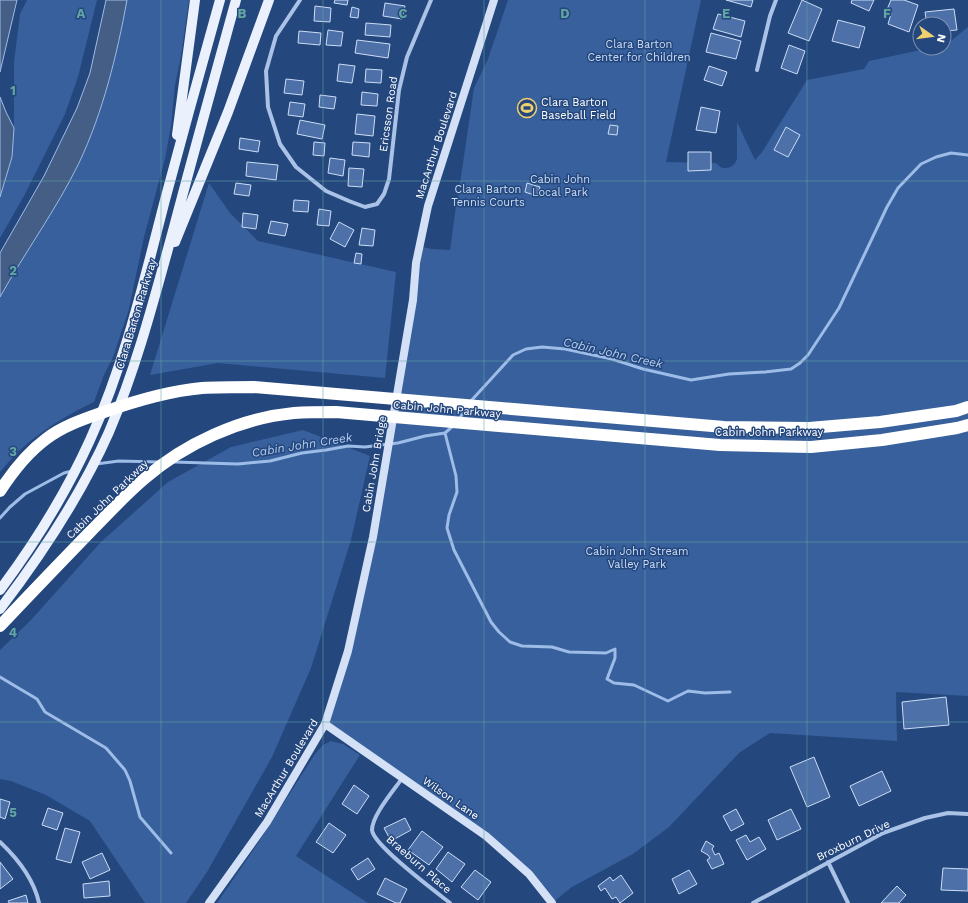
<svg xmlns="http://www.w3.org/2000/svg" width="968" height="903" viewBox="0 0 968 903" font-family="'Work Sans',sans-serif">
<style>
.green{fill:#37609c}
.water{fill:#445e86;stroke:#9dbce7}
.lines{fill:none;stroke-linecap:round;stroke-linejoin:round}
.stream{stroke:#9dbce7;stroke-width:3}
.building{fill:#4c70a7;stroke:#ccddf5}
.street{stroke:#a9c2e6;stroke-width:4}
.secondary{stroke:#d3e0f5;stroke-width:8}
.primary{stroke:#eaf1fd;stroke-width:10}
.highway{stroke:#fff;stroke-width:12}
.grid{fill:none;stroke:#63a6a1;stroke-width:1;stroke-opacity:0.55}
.labels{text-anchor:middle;stroke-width:3;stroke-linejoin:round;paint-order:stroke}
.park-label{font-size:11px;fill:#ccddf5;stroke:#24477e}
.poi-label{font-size:11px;fill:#fff;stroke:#24477e;text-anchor:start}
.street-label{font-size:11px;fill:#fff;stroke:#24477e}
.water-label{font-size:12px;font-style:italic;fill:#b4ccee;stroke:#24477e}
.grid-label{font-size:13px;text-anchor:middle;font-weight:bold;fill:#63a6a1;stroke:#24477e;stroke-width:3;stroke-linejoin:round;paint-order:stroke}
</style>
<rect width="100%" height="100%" fill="#24477e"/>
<!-- green -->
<path class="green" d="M27,0H97L78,77L65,114L24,196L0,238V197L12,157L14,128V62L20,14Z
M127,0H189L181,56L175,85L171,126L165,159L144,237L129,309L113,357L104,375L94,402C67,415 40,431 19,451C12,458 6,465 0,472V297L19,264L58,202L79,163L98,115L109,82L120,36Z
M508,0H701L666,162L716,163L722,168C730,168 734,167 737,159V122L755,160L762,152L807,80L864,69L869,61L930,48H944V45L947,44L968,27V696L896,692L897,741L770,733L739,753L669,827L633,854L572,887L552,903L486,836L325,724L355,624L419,246L432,249L450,250L456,206L455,204L458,197L474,88L488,59Z
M209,183L230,213L258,241L396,272L385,378L218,363L150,375Z
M303,430L370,456L351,540L311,668L272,757L207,872L186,903H145L90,821L46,795L11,781L0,779V650L30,621L101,542L168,482L231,447Z
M331,741L343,744L360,755L296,856L368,903H217L258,843L315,754L323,745Z"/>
<!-- water -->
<path class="water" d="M0,0H17L0,72Z
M106,0H127C117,55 103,112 79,163C56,210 25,252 0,297V253L44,176L77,108L90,73Z
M0,97L6,112L14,128L12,157L0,197Z"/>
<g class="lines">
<!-- stream -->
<path class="stream" d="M470,402L513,355L526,349L542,347L565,349L612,359L643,369L691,380L729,374L765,372L791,369L800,363L808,355L839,308L887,207L898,188L921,164L936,157L951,153L968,155
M459,419L466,409
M445,433L456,476L457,492L449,515L447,528L454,550L491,622L499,632L510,642L522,646L552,647L569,652L606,653L615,649V658L607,679L614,683L634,685L668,701L688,691L705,693L730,692
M174,462L238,464L270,461L302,453L326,450L348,446L365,447L398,443L425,436L445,433L453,426
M96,464L119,461L159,462
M0,518L10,507L25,494L64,473L72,471
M0,677L37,699L45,712L106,748L125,770L130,781L140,817L171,853"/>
</g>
<!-- building -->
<path class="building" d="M335,0H348L347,5L334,3Z
M726,0H753L751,7Z
M802,0L822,9L809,41L788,33Z
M852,0H874L869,11L851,3Z
M891,0H904L918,5L909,32L888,24L891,14L886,12Z
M385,3L405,6L402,19L383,16Z
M315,6L331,8L330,22L314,21Z
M352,7L359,9L358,18L350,17Z
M954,9L957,30L944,31V24H927L925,12Z
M718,14L745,21L741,37L713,29Z
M838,20L865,27L859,48L832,41Z
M366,23L391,25L390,37L365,35Z
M328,30L343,32L341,46L326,45Z
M299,31L321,33L320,45L298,43Z
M711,33L741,41L736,59L706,52Z
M357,40L390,44L388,58L355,53Z
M789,45L805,51L797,74L781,68Z
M339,64L355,66L352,83L337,81Z
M709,66L727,72L722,86L704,80Z
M366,69L382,70L381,83L365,82Z
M286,79L304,81L302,95L284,93Z
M362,92L378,94L377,106L361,105Z
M320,95L336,97L334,109L319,107Z
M290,102L305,104L303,117L288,115Z
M701,107L720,111L716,133L696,130Z
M357,114L375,116L373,136L355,134Z
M300,120L325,125L322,139L297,134Z
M610,125L618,126L617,135L608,134Z
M786,127L800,135L788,157L774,150Z
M240,138L260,141L258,152L239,149Z
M314,142L325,143L324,156L313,155Z
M353,142L370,143L369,157L352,155Z
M688,152H711V170L688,171Z
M330,158L345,160L343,176L328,173Z
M247,162L278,165L276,180L246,176Z
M349,168L364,169L362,187L348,186Z
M236,183L251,185L249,196L234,194Z
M527,183L540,187L537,196L525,192Z
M294,200L309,201L308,212L293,211Z
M319,209L331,211L329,226L317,225Z
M243,213L258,215L256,229L242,227Z
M271,221L288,224L285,236L268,233Z
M339,222L354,230L345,247L330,239Z
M362,228L375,230L373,246L359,245Z
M356,253L362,254L361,264L354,263Z
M946,697L949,725L904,729L902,702Z
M814,757L830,797L807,807L790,767Z
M882,771L891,791L859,806L850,786Z
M354,785L369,796L357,814L342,804Z
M0,799L10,802L5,819L0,817Z
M48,808L63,813L57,830L42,825Z
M736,809L744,824L731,831L723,816Z
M791,809L801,829L777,840L768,820Z
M405,818L411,830L391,841L384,828Z
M329,823L346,835L333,853L316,842Z
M65,828L80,832L71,863L56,859Z
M422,831L443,847L429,865L408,850Z
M746,835L750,842L759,837L766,849L747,860L736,840Z
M706,841L714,846L712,849L715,855L719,853L724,864L712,869L707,860L710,858L708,855L701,851Z
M448,852L465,864L452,882L436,869Z
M102,853L110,870L90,879L82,862Z
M368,858L375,869L358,880L351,869Z
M0,862L13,879L0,889Z
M943,868L968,869V891L941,890Z
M475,870L491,882L478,900L461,887Z
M689,870L697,884L679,894L672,879Z
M621,875L633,893L620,903L616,897L612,899L605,888L601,891L598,886L610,877L613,881Z
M385,878L407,889L400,903H396L377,894Z
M109,881L110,896L84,898L83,884Z
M897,886L906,895L899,903H881Z
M26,895L28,903H9L8,901Z"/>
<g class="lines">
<!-- street -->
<path class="street" d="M300,0L276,36L266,71L268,107L280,144L296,167L326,191L349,201L365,207L377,204L384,194L389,179L399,90L407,57L431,0
M757,70L770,16L776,0
M403,777C395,789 372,815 372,830C373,845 436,892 450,903
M0,842C17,858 34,880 39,903
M828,862L848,903
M753,903L883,833L925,818L948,813L968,814"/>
<!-- secondary -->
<path class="secondary" d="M325,724L486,836L529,874L552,903
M209,903L267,822L325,724L348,651L373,537L413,300L416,263L428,206L494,0"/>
<!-- primary -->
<path class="primary" d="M177,135L195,0
M175,242L228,112L269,0
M0,590C35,543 66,493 90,440C125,363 144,281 165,200C183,133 201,67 220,0
M0,609C42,554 81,495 109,432C137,366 155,296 174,227C194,151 215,76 236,0"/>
<!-- highway -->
<path class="highway" d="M0,491C13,471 27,453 46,439C63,426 84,419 104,412C135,401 169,391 202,388C219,387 236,387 254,387L724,427L809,428L880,422L956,411L968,407
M0,626C30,594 60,563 90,532C108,514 125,495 144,479C184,444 240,418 294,413C308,412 322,412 336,412L720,445L811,447L882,440L957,428L968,425"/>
</g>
<!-- grid -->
<path class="grid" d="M161,0V903M323,0V903M484,0V903M645,0V903M807,0V903M0,181H968M0,361H968M0,542H968M0,722H968"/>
<!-- icons -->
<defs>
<symbol id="stadium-ring" viewBox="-11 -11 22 22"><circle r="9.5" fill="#24477e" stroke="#f0d16d" stroke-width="1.5"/><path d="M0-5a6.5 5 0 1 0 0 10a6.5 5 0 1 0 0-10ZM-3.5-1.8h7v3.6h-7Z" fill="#f0d16d"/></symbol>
</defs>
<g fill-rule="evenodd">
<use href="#stadium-ring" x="516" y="97" width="22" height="22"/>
</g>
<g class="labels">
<!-- park labels -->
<g class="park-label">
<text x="639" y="48">Clara Barton<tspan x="639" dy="13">Center for Children</tspan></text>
<text x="560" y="183">Cabin John<tspan x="560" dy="13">Local Park</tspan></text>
<text x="488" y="193">Clara Barton<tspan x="488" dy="13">Tennis Courts</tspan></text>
<text x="637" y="555">Cabin John Stream<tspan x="637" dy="13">Valley Park</tspan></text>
</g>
<!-- poi labels -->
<g class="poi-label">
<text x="541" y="106">Clara Barton<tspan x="541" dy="13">Baseball Field</tspan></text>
</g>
<!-- street labels -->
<g class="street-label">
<text transform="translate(388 114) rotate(-82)" y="4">Ericsson Road</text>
<text transform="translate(436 145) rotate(-72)" y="4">MacArthur Boulevard</text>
<text transform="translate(136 314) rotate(-73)" y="4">Clara Barton Parkway</text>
<text transform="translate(447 409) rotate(5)" y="4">Cabin John Parkway</text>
<text x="769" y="436">Cabin John Parkway</text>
<text transform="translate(374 464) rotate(-80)" y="4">Cabin John Bridge</text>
<text transform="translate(107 499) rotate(-44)" y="4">Cabin John Parkway</text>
<text transform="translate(286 768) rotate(-59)" y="4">MacArthur Boulevard</text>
<text transform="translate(451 798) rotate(35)" y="4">Wilson Lane</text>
<text transform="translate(853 840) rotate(-26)" y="4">Broxburn Drive</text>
<text transform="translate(419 864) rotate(41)" y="4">Braeburn Place</text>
</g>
<!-- water labels -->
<g class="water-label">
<text transform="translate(613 353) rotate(13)" y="4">Cabin John Creek</text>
<text transform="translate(302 445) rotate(-9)" y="4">Cabin John Creek</text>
</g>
</g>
<g class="grid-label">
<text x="81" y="18">A</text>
<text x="242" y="18">B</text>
<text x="403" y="18">C</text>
<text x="565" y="18">D</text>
<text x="726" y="18">E</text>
<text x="887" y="18">F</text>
<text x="13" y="95">1</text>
<text x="13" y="275">2</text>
<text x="13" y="456">3</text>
<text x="13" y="637">4</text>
<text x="13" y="817">5</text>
</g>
<!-- north arrow -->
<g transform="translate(932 36) rotate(104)"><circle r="19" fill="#24477e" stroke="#7c91b2"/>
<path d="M0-3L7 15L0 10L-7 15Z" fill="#f0d16d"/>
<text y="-6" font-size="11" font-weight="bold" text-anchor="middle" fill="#ffffff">N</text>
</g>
</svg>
